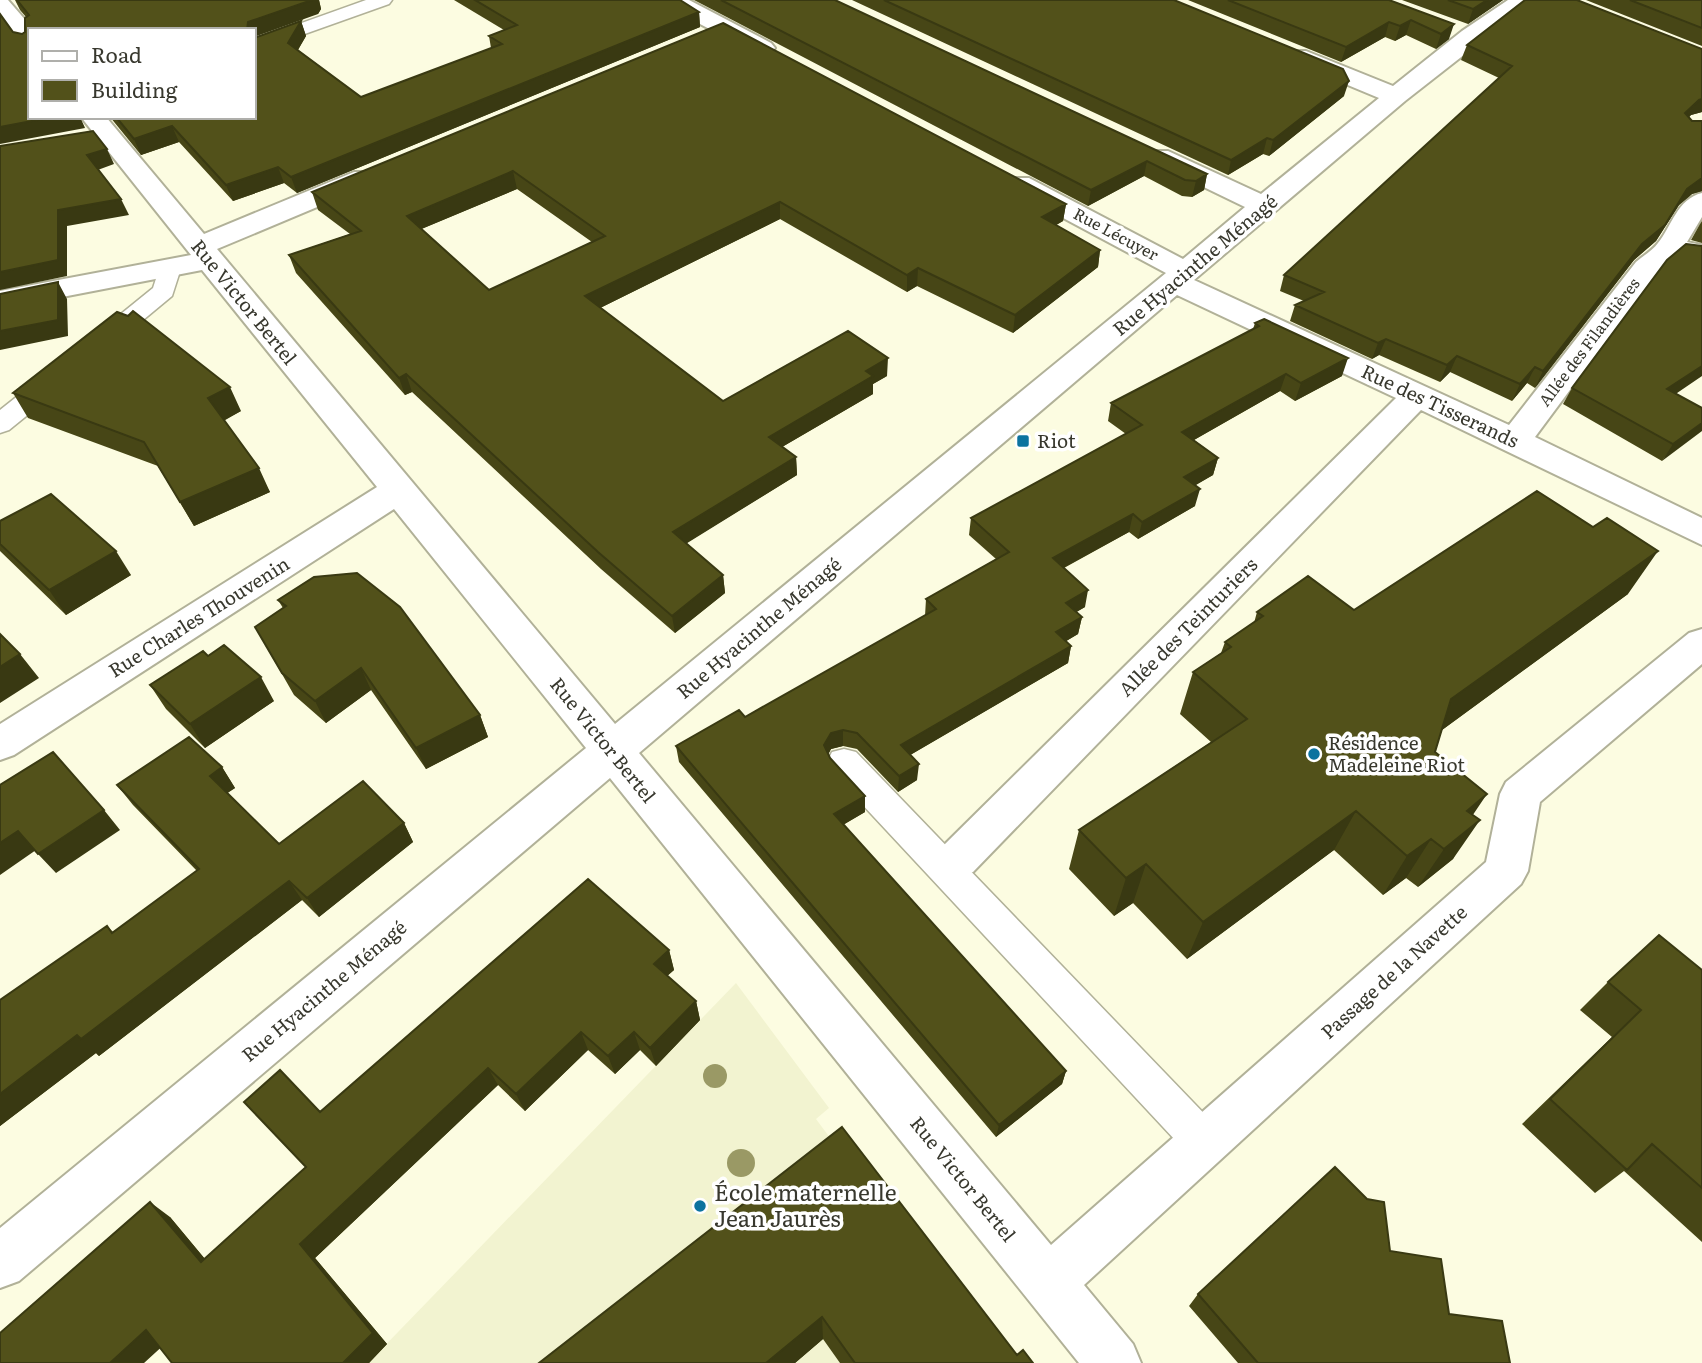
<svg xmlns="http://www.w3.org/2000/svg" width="1702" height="1363" viewBox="0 0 1702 1363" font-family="Literata,serif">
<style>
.built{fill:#f2f3d0}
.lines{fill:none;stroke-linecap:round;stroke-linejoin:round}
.service-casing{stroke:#b1b198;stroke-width:3}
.minor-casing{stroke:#b1b198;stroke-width:4}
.service{fill:#fff;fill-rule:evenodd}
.minor{fill:#fff;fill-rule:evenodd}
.tree{fill:#9a9965}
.wall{fill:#474616;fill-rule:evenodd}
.shaded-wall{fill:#393912}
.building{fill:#52511a;stroke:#393912;stroke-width:2;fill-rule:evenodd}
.poi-dot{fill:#0c739f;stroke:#fff;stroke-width:2.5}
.labels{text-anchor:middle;stroke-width:7;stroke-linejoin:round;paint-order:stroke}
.far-street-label{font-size:16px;fill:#38382e;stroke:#fff}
.street-label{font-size:19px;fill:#38382e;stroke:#fff}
.poi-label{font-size:19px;fill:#38382e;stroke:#fff;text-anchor:start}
.near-poi-label{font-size:23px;fill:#38382e;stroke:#fff;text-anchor:start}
</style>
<rect width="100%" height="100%" fill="#fcfce1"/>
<!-- built -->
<path class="built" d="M736,983L829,1108L816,1119L998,1363H368Z"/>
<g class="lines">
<defs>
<path id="service" d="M366,0H392L389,4L254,52V40Z
M169,261L177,263L181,268L172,296L113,345H95L92,340L95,335L153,288L161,263Z
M53,373L62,375L66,381L62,387L9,430L0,433V410L44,375Z
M844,749L856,752L1218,1128L1224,1142L1218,1156L1204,1162L1190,1156L832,772L827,762L832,752Z"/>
<path id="minor" d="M0,0H8L34,30H30V47L22,45L0,18Z
M661,0H689L771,43L775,48L771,53H755L664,5Z
M1508,0H1534L1405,101L1194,280L1509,425L1636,262C1643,256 1653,250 1658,243C1672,226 1677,199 1702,193V217L1687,242L1702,245V261L1676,257L1656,274L1535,437L1702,518V545L1421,410L973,872L958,877L943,872L937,859L943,846L1396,398L1177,295L639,753L1051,1245L1486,862L1500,794L1506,782L1689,633L1702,629V664L1540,802L1528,871L1521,884L1084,1285L1133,1344L1141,1363H1079L610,778L19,1281L0,1288V1228L586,748L394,509L14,755L0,760V724L377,487L202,270L0,309V291L191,255L81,117H106L204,234L354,172H372L376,178L372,184L217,249L615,724L1166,273L1011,190L1007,184L1011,178H1029L1183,259L1245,207L1150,161L1146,156L1150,151H1168L1261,194L1379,98L1290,61L1286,56L1290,51H1306L1393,86L1462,31Z"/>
</defs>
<!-- service casing -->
<use href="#service" class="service-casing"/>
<!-- minor casing -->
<use href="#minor" class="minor-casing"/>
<!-- service -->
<use href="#service" class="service"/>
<!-- minor -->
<use href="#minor" class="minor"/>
</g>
<!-- trees -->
<g class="tree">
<circle cx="715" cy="1076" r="12"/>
<circle cx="741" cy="1163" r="14"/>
</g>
<!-- wall -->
<path class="wall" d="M15,0H319L321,9L318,14L30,30L85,128L13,32L22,34L25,32L26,17L20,10Z
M454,0H680L699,12L700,27L297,193L284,183L233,201L179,142L141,155L110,117H254L301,21L306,36L298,50L361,97L491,48L489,36L504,30Z
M694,0H835L1207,174L1204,190L1192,197L1182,196L1144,176L1088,206Z
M852,0H1174L1344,96L1269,156L1263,154L1228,175Z
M1188,0H1389L1449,39L1436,49L1406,35L1395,41L1385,37L1341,62Z
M1402,0H1503L1468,24Z
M1586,0H1702V46Z
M723,23L1066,204L1063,221L1056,225L1100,250L1098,267L1013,333L917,286L907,292L780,219L600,308L723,401L887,376L873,384V394L782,447L796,457L797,475L686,543L723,575L725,593L675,633L601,569L412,392L405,395L296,273L289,255L350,234L318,210L312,192ZM517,189L592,242L489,290L421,229Z
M1467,45L1702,49V112L1691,115L1689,117L1692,121H1702V191L1692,194L1679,205L1656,241L1634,260L1535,388L1527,383L1512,401L1450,372L1440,382L1379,355L1372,359L1290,321L1295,305L1304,301L1280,291L1284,275L1499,78L1461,60Z
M1702,221V243L1691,240L1700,224Z
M1255,323L1342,376L1295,401L1280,391L1194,440L1218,458L1213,475L1195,485V506L1138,539L1129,532L1064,568L1085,607L1076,612L1082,617L1078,634L1066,641L1071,646L1068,663L910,755L917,780L898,792L857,749L843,746L831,749L828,754L865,812L843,825L1066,1071L1062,1084L996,1137L679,762L676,746L745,717L925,616L926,599L996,559L969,535L971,518L1126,434L1108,421L1111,403L1253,329Z
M1572,388L1675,394L1702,408L1662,461L1563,404Z
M13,393L241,411L224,420L270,492L194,526L158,466L28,418Z
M0,521L131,575L66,615L0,551Z
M1628,594L1442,730L1435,752L1473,815L1453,859L1418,887L1406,878L1383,895L1334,850L1187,959L1133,903L1114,916L1069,869L1079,830L1211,742L1180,714L1193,672L1221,653L1225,642L1254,623L1257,612L1354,610Z
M278,600L480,715L488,737L426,769L371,690L326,723L294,695L255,627L283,608Z
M150,685L274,701L205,748L166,709Z
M222,767L235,788L227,793L279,844L404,823L413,842L319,917L302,900L99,1056L96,1053L0,1126V1000L107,926L113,932L197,871L133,805L117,785Z
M669,950L674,970L667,976L696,1001L700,1020L656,1066L640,1050L615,1074L588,1050L525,1111L498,1085L315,1258L387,1344L369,1363H172L160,1348L170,1217L205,1259L306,1167L320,1112Z
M1702,970V1242L1624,1171L1595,1193L1522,1124L1612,1037L1580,1010L1608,982Z
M842,1127L1017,1355L1033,1363H840L823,1339L795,1363Z
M1367,1199L1390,1251L1449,1314L1510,1363H1238L1189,1306L1198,1294Z"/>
<!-- shaded-wall -->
<path class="shaded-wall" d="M312,0H319L321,9L318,14L254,37V30H247L248,22Z
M1487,0H1503L1468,24L1473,9Z
M699,12L700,27L297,193L291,177Z
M1411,20L1406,35L1395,41L1400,26Z
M301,21L306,36L293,58L288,43Z
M1389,22L1385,37L1341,62L1346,47Z
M1454,24L1449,39L1436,49L1441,34Z
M1349,81L1344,96L1269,156L1273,140Z
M1702,99V112L1691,115L1677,129L1685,113L1699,100Z
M53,117H80L85,128L0,144V127Z
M172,126L179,142L141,155L134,139Z
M1267,138L1263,154L1228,175L1231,160Z
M107,149L114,164L95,171L87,155Z
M1147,161L1144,176L1088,206L1091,190Z
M278,167L284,183L233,201L226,185Z
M513,171L517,189L412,233L407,216Z
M1207,174L1204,190L1192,197L1196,181Z
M1701,178H1702V191L1692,194L1679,205L1656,241L1634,260L1535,388L1543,371L1642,244L1687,189Z
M121,199L129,215L67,226V276L0,290V272L58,210Z
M780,202V219L588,314L585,296Z
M1066,204L1063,221L1039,235L1042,217Z
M1100,250L1098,267L1013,333L1015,315Z
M918,268L917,286L907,292V275Z
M58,282L67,299L68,336L0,350V331Z
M1386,339L1379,355L1372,359L1378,343Z
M1457,356L1450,372L1440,382L1447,365Z
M888,358L887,376L873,384V394L770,454L769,437L866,371Z
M1348,358L1342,376L1295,401L1301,383Z
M1702,366V376L1658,406L1667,389Z
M1535,367L1527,383L1512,401L1520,384Z
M406,374L412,392L405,395L399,378Z
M1286,374L1280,391L1178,449L1182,432Z
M230,387L241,411L220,423L208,398Z
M1702,423V431L1662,461L1673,444Z
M796,457L797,475L676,550L673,532Z
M1218,458L1213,475L1179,495L1184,477Z
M259,468L270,492L194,526L180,502Z
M1200,489L1195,506L1138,539L1142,522Z
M1133,514L1129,532L1050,575L1053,558Z
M116,551L131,575L66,615L49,590Z
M1658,551L1628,594L1427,741L1451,699Z
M723,575L725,593L675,633L672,616Z
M1088,590L1085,607L1063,620L1066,603Z
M1082,617L1078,634L1053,649L1056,632Z
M1071,646L1068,663L900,761L901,745Z
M20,654L39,678L0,703V667Z
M361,668L371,690L326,723L315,701Z
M261,677L274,701L205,748L190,724Z
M480,715L488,737L426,769L416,748Z
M843,730V746L831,749L825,761L824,745L831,733Z
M919,764L917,780L898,792L899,776Z
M222,767L235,788L223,796L210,776Z
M1487,794L1460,834L1467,811Z
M865,796V812L834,830V814Z
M104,810L120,830L56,873L38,854Z
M1356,811L1334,850L1187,959L1203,922Z
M1480,820L1453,859L1418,887L1444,849Z
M404,823L413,842L319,917L307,898Z
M18,831L36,850L0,875V843Z
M1431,839L1406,878L1383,895L1407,856Z
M1146,864L1133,903L1114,916L1126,878Z
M289,881L302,900L99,1056L96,1053L0,1126V1094L77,1035Z
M669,950L674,970L659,983L654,964Z
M696,1001L700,1020L656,1066L650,1048Z
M581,1032L588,1050L525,1111L516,1094Z
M634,1032L640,1050L615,1074L608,1056Z
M488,1068L498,1085L315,1258L387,1344L369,1363H343L300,1244Z
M1066,1071L1062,1084L996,1137L999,1125Z
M150,1202L170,1217L219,1276L201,1262Z
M822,1317L823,1339L795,1363H766Z
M146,1330L167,1342L144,1363H110Z"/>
<!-- building -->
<path class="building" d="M17,0H312L248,22L247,30H30V117H53L0,127V14L13,32L22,34L25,32V18L29,15Z
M475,0H680L699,12L291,177L278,167L226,185L172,126L134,139L116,117H254V38L301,21L288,43L361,97L502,44L489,36L517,25Z
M721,0H835L1207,174L1196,181L1185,180L1147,161L1091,190Z
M884,0H1174L1343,69L1349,81L1273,140L1267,138L1231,160Z
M1228,0H1389L1454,24L1441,34L1411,20L1400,26L1389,22L1346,47Z
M1448,0H1487L1473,9Z
M1525,0H1577L1702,49V99L1699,100L1685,113L1692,121H1702V178L1687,189L1665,225L1642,244L1543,371L1535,367L1520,384L1457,356L1447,365L1386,339L1378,343L1295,305L1324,292L1284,275L1512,66L1467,45Z
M1630,0H1702V28Z
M723,23L1066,204L1042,217L1100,250L1015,315L918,268L907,275L780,202L585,296L723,401L848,331L888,358L866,371L873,376L769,437L796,457L673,532L723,575L672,616L598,552L406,374L399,378L289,255L361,231L312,192ZM513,171L605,236L489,290L407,216Z
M93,131L107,149L87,155L121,199L58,210V260L0,272V146Z
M1686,244L1702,246V366L1667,389L1702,408V423L1673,444L1572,388L1667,260Z
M58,282V320L0,331V294Z
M133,311L230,387L208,398L259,468L180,502L144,442L13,393L117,312L128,316Z
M1264,319L1348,358L1301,383L1286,374L1182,432L1218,458L1184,477L1200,489L1142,522L1133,514L1053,558L1088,590L1066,603L1082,617L1056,632L1071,646L901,745L919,764L899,776L857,733L843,730L831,733L824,745L830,758L865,796L834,814L1066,1071L999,1125L676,746L739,710L745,717L936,609L926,599L1009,552L971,518L1142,425L1111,403L1259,326L1255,323Z
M1537,491L1593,527L1607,518L1658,551L1451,699L1435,752L1487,794L1467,811L1480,820L1444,849L1431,839L1407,856L1356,811L1203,922L1146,864L1126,878L1079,830L1247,719L1193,672L1231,647L1225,642L1263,616L1257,612L1308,576L1354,610Z
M51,494L116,551L49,590L0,544V521Z
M357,573L400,607L480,715L416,748L361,668L315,701L282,673L255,627L286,606L278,600L314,577Z
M0,634L20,654L0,667Z
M224,645L261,677L190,724L150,685L203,651L208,656Z
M189,737L222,767L210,776L279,844L363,781L404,823L307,898L289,881L81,1039L77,1035L0,1094V1000L107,926L112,933L199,869L117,785Z
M53,752L104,810L38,854L18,831L0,843V785Z
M588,879L669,950L654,964L696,1001L650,1048L634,1032L608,1056L581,1032L516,1094L488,1068L300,1244L373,1333L343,1363H172L146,1330L110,1363H0V1333L150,1202L201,1262L306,1167L244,1102L280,1070L320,1112Z
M1659,935L1702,970V1188L1652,1144L1627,1170L1550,1099L1641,1010L1608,982Z
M842,1127L1017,1355L1023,1350L1033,1363H855L822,1317L766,1363H539Z
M1335,1167L1367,1199L1384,1202L1390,1251L1441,1259L1449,1314L1502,1321L1510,1363H1258L1198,1294Z"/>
<!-- markers -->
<g class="poi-dot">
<rect x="1016" y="434" width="14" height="14" rx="3.5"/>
<circle cx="1314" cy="754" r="7"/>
<circle cx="700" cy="1206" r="7"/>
</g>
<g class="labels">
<!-- far-street labels -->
<g class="far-street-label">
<text transform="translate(1116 234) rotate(28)" y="6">Rue Lécuyer</text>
<text transform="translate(1589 342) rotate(-53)" y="6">Allée des Filandières</text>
</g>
<!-- street labels -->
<g class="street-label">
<text transform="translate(1195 265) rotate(-40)" y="7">Rue Hyacinthe Ménagé</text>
<text transform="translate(244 302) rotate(51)" y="7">Rue Victor Bertel</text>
<text transform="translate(1440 406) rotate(25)" y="7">Rue des Tisserands</text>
<text transform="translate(199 617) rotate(-32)" y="7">Rue Charles Thouvenin</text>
<text transform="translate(1188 627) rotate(-45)" y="7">Allée des Teinturiers</text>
<text transform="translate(759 628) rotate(-40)" y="7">Rue Hyacinthe Ménagé</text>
<text transform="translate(603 740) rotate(51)" y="7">Rue Victor Bertel</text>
<text transform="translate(1394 972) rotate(-42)" y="7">Passage de la Navette</text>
<text transform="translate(324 991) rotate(-40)" y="7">Rue Hyacinthe Ménagé</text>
<text transform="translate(963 1179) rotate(51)" y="7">Rue Victor Bertel</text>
</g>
<!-- poi labels -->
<g class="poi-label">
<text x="1037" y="448">Riot</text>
<text x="1328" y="750">Résidence<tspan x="1328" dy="22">Madeleine Riot</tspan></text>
</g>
<!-- near-poi labels -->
<g class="near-poi-label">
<text x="714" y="1201">École maternelle<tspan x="714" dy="26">Jean Jaurès</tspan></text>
</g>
</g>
<!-- legend -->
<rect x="28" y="28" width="228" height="91" fill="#ffffff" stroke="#afafab" stroke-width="2"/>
<rect x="42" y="51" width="35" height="10" fill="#ffffff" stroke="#afafab" stroke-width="2"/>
<text x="91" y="63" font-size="21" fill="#38382e">Road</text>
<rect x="42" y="80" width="35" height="21" fill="#52511a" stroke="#afafab" stroke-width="2"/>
<text x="91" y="98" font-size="21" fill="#38382e">Building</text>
</svg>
